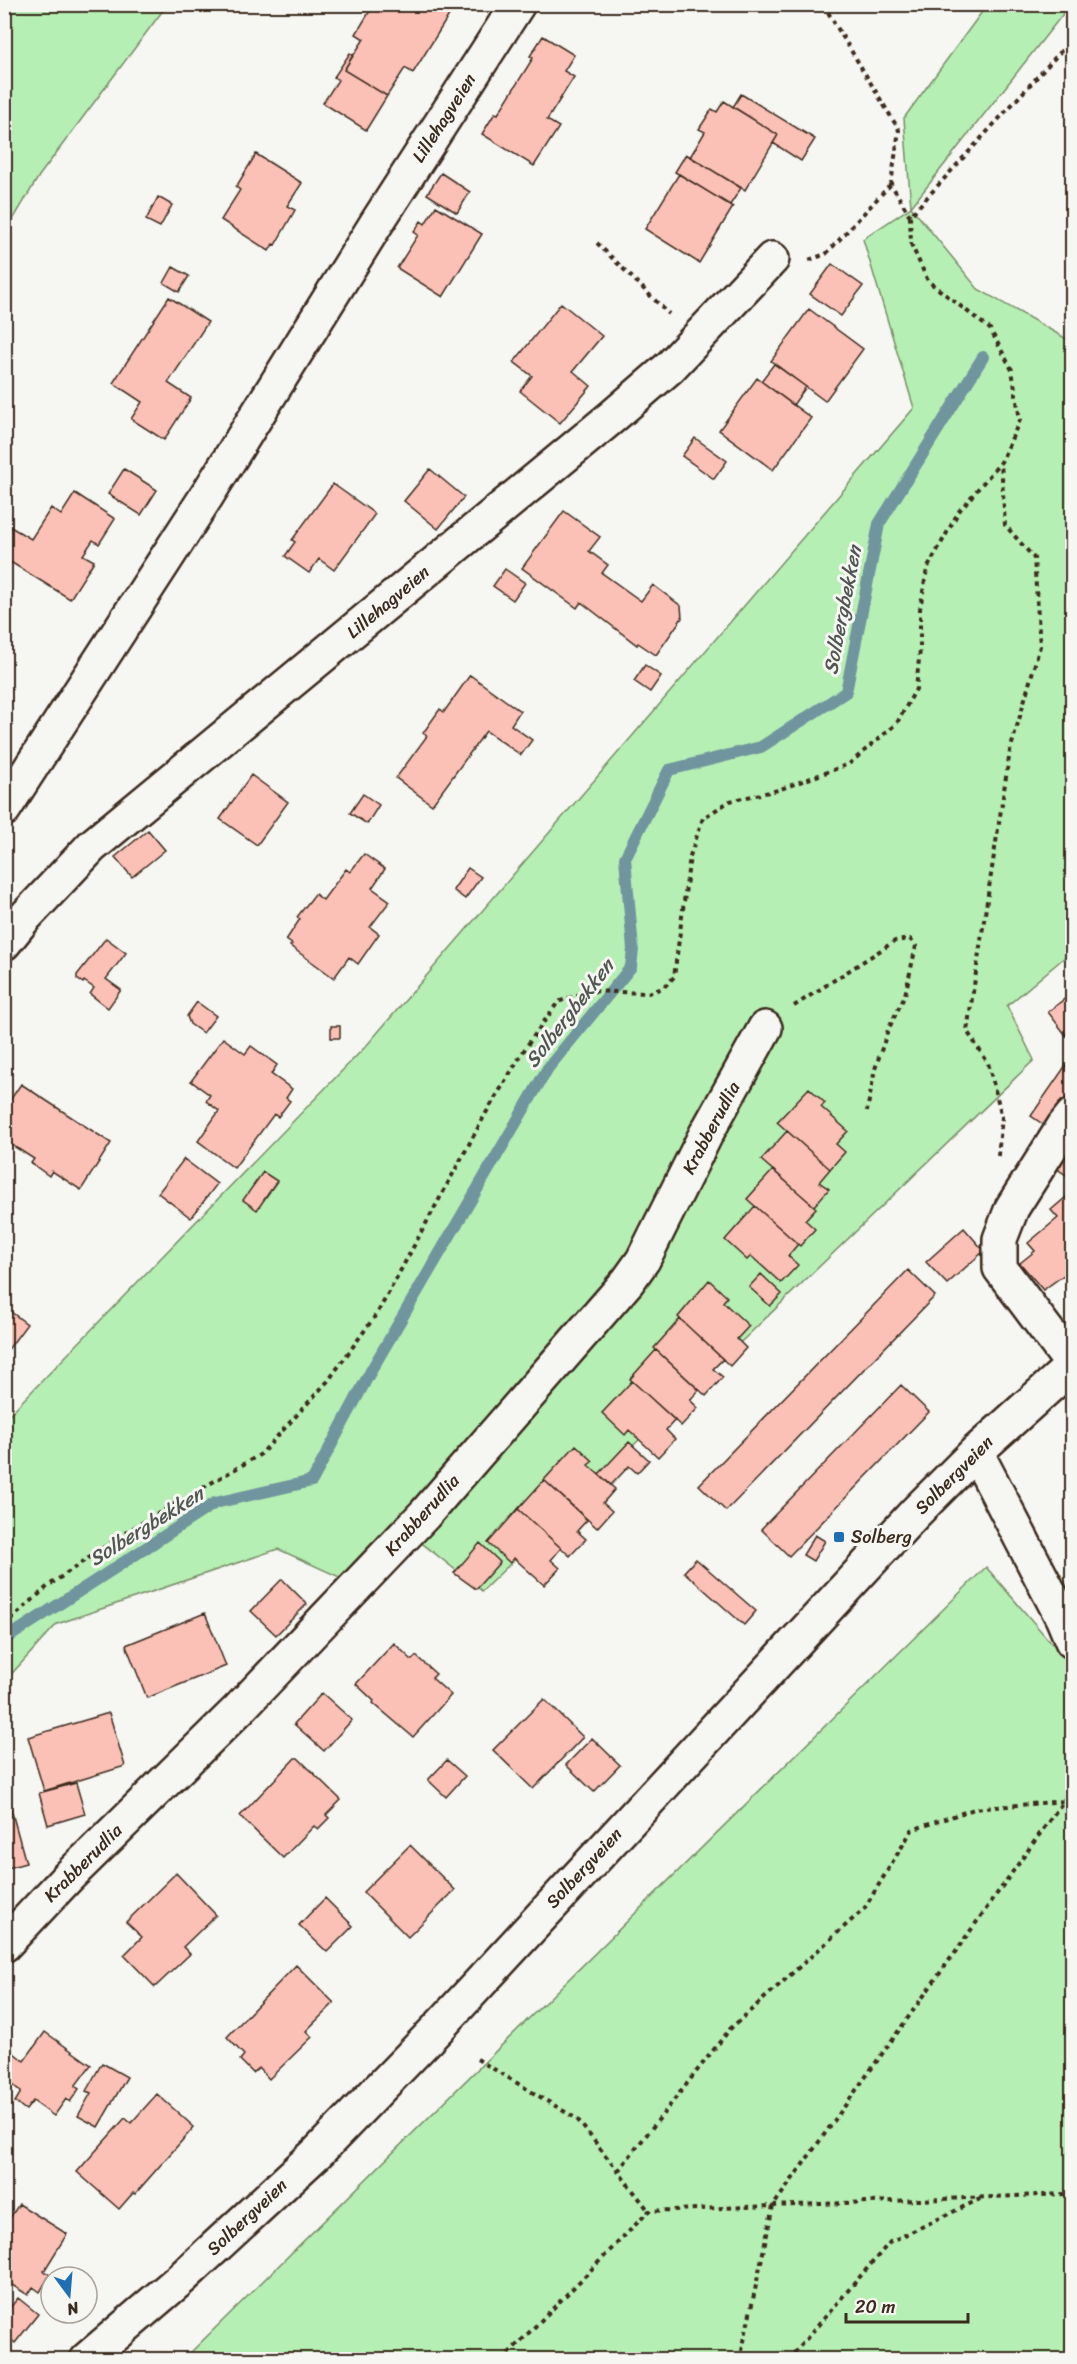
<svg xmlns="http://www.w3.org/2000/svg" width="1077" height="2364" viewBox="0 0 1077 2364" font-family="Sriracha,sans-serif">
<style>
.green{fill:#b6efb3;stroke:#788c68;stroke-width:1.5}
.lines{fill:none;stroke-linecap:round;stroke-linejoin:round}
.stream{stroke:#6f959e;stroke-width:12}
.building{fill:#fcc1b6;stroke:#3b2a1e;stroke-width:1.5}
.minor-casing{stroke:#3b2a1e;stroke-width:38}
.path{stroke:#3b2a1e;stroke-width:4;stroke-dasharray:4.5 4.5;stroke-linecap:butt}
.minor{stroke:#f6f6f2;stroke-width:33}
.poi-dot{fill:#1f6fb2;stroke:#f6f6f2;stroke-width:2}
.labels{text-anchor:middle;stroke-width:6;stroke-linejoin:round;paint-order:stroke}
.street-label{font-size:18px;fill:#3b2a1e;stroke:#f6f6f2}
.poi-label{font-size:18px;fill:#3b2a1e;stroke:#f6f6f2;text-anchor:start}
.water-label{font-size:20px;font-style:italic;fill:#515653;stroke:#f6f6f2}
</style>
<rect width="100%" height="100%" fill="#f6f6f2"/>
<filter id="ink" filterUnits="userSpaceOnUse"><feTurbulence type="fractalNoise" baseFrequency=".0167" numOctaves="2"/><feDisplacementMap in="SourceGraphic" scale="12" xChannelSelector="R" yChannelSelector="G"/><feConvolveMatrix kernelMatrix="1 2 1 2 8 2 1 2 1" color-interpolation-filters="sRGB"/></filter>
<g filter="url(#ink)">
<!-- green -->
<path class="green" d="M5,4L167,5L39,176L5,233Z
M987,5H1070L911,207L978,289L1072,342V951L1007,1006L1034,1060L482,1591L409,1533L348,1581L278,1549L57,1624L5,1681V1419L367,1045L914,408L863,239L911,207L904,118Z
M986,1567L1052,1644L1072,1628V2359L183,2360Z"/>
<g class="lines">
<!-- stream -->
<path class="stream" d="M4,1640L215,1503L312,1481L372,1369L548,1068L631,967L633,949L625,858L669,770L761,747L846,692L879,524L983,357"/>
</g>
<!-- building -->
<path class="building" d="M374,4H456L413,73L405,68L387,96L344,70L364,39L356,34Z
M543,36L574,55L564,71L574,77L547,120L559,127L534,166L482,134L495,113L498,114L533,58L530,56Z
M350,53L353,55L344,70L387,96L366,130L323,103L338,80L334,77Z
M741,94L815,139L801,161L773,143L778,135L733,107Z
M724,101L778,135L745,190L690,157L705,132L699,129L712,109L717,112Z
M256,154L302,183L287,206L295,210L275,245L273,244L269,251L221,220L240,190L236,187Z
M686,154L741,188L730,205L675,172Z
M441,173L470,192L457,213L427,194Z
M679,174L733,207L699,263L645,229Z
M158,197L172,205L160,227L146,220Z
M436,206L482,234L443,297L397,268L418,235L414,232L421,221L425,224Z
M832,264L863,286L841,316L810,294Z
M173,267L189,276L179,292L164,283Z
M169,297L208,322L168,383L191,398L164,440L131,419L142,402L113,383Z
M561,303L602,336L573,371L591,386L560,423L520,391L532,376L514,362Z
M809,309L863,349L825,401L771,361Z
M774,364L806,387L793,405L761,381Z
M757,378L811,418L773,470L719,430Z
M695,438L727,461L714,479L682,456Z
M124,469L157,490L141,515L108,494Z
M430,469L464,497L438,529L404,501Z
M333,484L375,514L334,570L319,559L309,573L285,556L295,542L292,540Z
M75,493L115,519L99,544L93,540L83,555L94,561L70,599L4,558V532L9,526L31,539L51,508L61,515Z
M564,511L600,537L589,551L608,565L602,573L641,601L653,585L681,606L682,618L656,655L638,643L637,645L581,602L577,608L522,568Z
M505,569L525,583L513,600L493,586Z
M645,665L661,676L650,692L634,681Z
M470,675L520,711L511,725L532,740L521,755L486,731L432,805L396,778L427,736L423,733L440,709L444,712Z
M251,775L288,802L257,845L220,819Z
M363,794L379,805L367,824L350,813Z
M148,830L165,850L132,877L115,857Z
M364,854L385,869L372,888L390,901L370,927L379,934L358,964L349,957L334,978L290,946L292,944L286,940L300,919L297,917L315,894L323,900L346,869L350,872Z
M468,868L481,877L465,899L453,890Z
M106,938L126,953L106,979L121,990L108,1008L90,994L94,988L84,981L83,983L77,979V975Z
M1072,993V1043L1048,1012Z
M197,1002L216,1016L203,1033L190,1024L187,1016Z
M331,1026H340V1038H331Z
M223,1038L245,1054L251,1046L277,1065L271,1074L292,1089L286,1098L290,1101L278,1117L274,1114L234,1168L198,1141L219,1111L206,1101L210,1095L191,1081Z
M1066,1065L1072,1070V1090L1047,1127L1031,1116Z
M21,1084L111,1143L81,1190L52,1171L49,1176L31,1163L34,1159L4,1140V1109Z
M809,1088L825,1103L821,1107L848,1131L836,1144L845,1152L830,1169L777,1122Z
M787,1131L830,1169L819,1182L829,1189L814,1206L761,1160Z
M1072,1143V1179L1056,1168Z
M184,1159L217,1184L191,1218L158,1193Z
M773,1170L816,1208L805,1220L815,1229L800,1246L747,1199Z
M263,1172L277,1181L257,1210L243,1200Z
M1072,1192V1269L1043,1290L1020,1263L1035,1251L1028,1243L1058,1218L1051,1210Z
M755,1206L798,1244L788,1256L798,1265L781,1283L751,1256L747,1260L725,1240Z
M964,1228L984,1251L947,1284L926,1262Z
M908,1270L935,1296L726,1511L699,1485Z
M761,1274L782,1294L770,1306L749,1287Z
M709,1280L727,1297L723,1302L749,1326L737,1339L746,1348L730,1366L678,1317Z
M7,1309L27,1324L4,1355V1313Z
M680,1319L723,1359L713,1369L723,1377L706,1396L654,1348Z
M656,1350L699,1390L690,1400L698,1408L681,1426L630,1379Z
M632,1381L675,1420L666,1430L675,1439L658,1457L629,1430L625,1435L602,1413Z
M901,1385L929,1412L789,1556L761,1529Z
M629,1442L649,1460L637,1473L629,1466L611,1485L599,1474Z
M576,1445L593,1461L588,1465L615,1489L603,1503L612,1511L597,1528L544,1480Z
M544,1480L587,1520L577,1531L586,1539L570,1556L518,1509Z
M518,1509L561,1548L551,1560L560,1568L544,1585L514,1558L510,1563L488,1543Z
M815,1535L825,1541L813,1561L803,1555Z
M480,1543L500,1562L476,1589L454,1573Z
M696,1559L756,1611L744,1625L684,1572Z
M282,1579L307,1604L276,1635L251,1611Z
M205,1613L226,1666L147,1698L126,1645Z
M394,1643L412,1660L416,1656L436,1674L432,1678L451,1695L413,1737L373,1703L374,1701L356,1684Z
M322,1693L352,1720L324,1751L294,1724Z
M544,1699L583,1737L533,1789L493,1750Z
M109,1713L125,1766L44,1791L28,1737Z
M592,1738L620,1765L594,1792L566,1765Z
M295,1758H298L341,1800L326,1815L329,1818L318,1829L314,1826L283,1858L240,1816Z
M447,1760L465,1776L446,1797L428,1780Z
M76,1783L85,1814L48,1825L39,1793Z
M11,1809L26,1863L4,1869V1811Z
M410,1845L455,1890L408,1937L363,1892Z
M176,1873L216,1915L183,1947L190,1954L155,1987L124,1955L142,1937L126,1922Z
M325,1898L353,1926L327,1952L299,1925Z
M296,1965L334,2003L306,2031L312,2037L269,2079L259,2068L253,2073L240,2060L244,2055L227,2037Z
M45,2032L91,2065L75,2086L79,2089L70,2102L66,2099L54,2116L33,2101L26,2110L15,2102L21,2092L4,2077L6,2047L24,2061Z
M102,2063L127,2077L98,2127L78,2116L91,2093L86,2091Z
M157,2094L194,2127L135,2194L133,2193L119,2209L77,2172L125,2118L131,2123Z
M19,2204L67,2234L44,2271L50,2275L40,2292L33,2287L28,2295L4,2280V2227Z
M18,2298L38,2314L15,2343L4,2334V2315Z"/>
<g class="lines">
<defs>
<path id="minor" d="M4,809L206,497L376,224L518,4
M4,943L25,917L92,846L612,417L670,367L772,259
M1072,1116L1064,1126L1012,1208L1000,1239V1268L1072,1364
M976,1452L1062,1617L1072,1641
M4,1945L68,1877L239,1709L425,1514L628,1281L643,1260L706,1134L765,1028
M86,2360L183,2277L318,2152L438,2028L915,1513L976,1452L1072,1366"/>
</defs>
<!-- minor casing -->
<use href="#minor" class="minor-casing"/>
<!-- path -->
<path class="path" d="M825,4L826,9L899,130L891,184L910,216
M597,243L669,314
M809,260L826,254L891,184
M794,1006L895,941L910,939L916,946L905,995L888,1030L875,1069L867,1111
M998,1156L1002,1117L988,1063L967,1031L1010,751L1040,646L1034,558L1005,525L1001,462
M4,1626L48,1586L123,1534L261,1454L328,1381L378,1312L486,1113L526,1047L558,1002L589,991L648,993L663,988L674,977L690,856L703,818L730,801L778,790L849,764L897,723L916,689L920,649V609L927,569L959,511L1001,462L1020,420L1012,370L990,329L928,281L911,244L910,216L1072,39
M477,2059L577,2119L649,2211
M618,2171L730,2029L864,1909L912,1830L974,1809L1064,1801
M502,2360L649,2211L1065,2194L1072,2202
M740,2360L773,2206L1072,1789
M788,2360L890,2242L980,2199"/>
<!-- minor -->
<use href="#minor" class="minor"/>
</g>
</g>
<!-- markers -->
<rect class="poi-dot" x="833" y="1531" width="12" height="12" rx="3"/>
<g class="labels">
<!-- street labels -->
<g class="street-label">
<text transform="translate(444 118) rotate(-57)" y="6">Lillehagveien</text>
<text transform="translate(388 602) rotate(-40)" y="6">Lillehagveien</text>
<text transform="translate(711 1128) rotate(-62)" y="6">Krabberudlia</text>
<text transform="translate(954 1475) rotate(-45)" y="6">Solbergveien</text>
<text transform="translate(422 1515) rotate(-48)" y="6">Krabberudlia</text>
<text transform="translate(83 1863) rotate(-45)" y="6">Krabberudlia</text>
<text transform="translate(584 1868) rotate(-47)" y="6">Solbergveien</text>
<text transform="translate(247 2217) rotate(-43)" y="6">Solbergveien</text>
</g>
<!-- poi labels -->
<g class="poi-label">
<text x="851" y="1543">Solberg</text>
</g>
<!-- water labels -->
<g class="water-label">
<text transform="translate(842 610) rotate(-79)" y="7">Solbergbekken</text>
<text transform="translate(569 1013) rotate(-52)" y="7">Solbergbekken</text>
<text transform="translate(146 1526) rotate(-32)" y="7">Solbergbekken</text>
</g>
</g>
<!-- margin -->
<rect width="1077" height="2364" fill="none" stroke="#f6f6f2" stroke-width="24"/>
<rect x="12" y="12" width="1053" height="2340" fill="none" stroke="#3b2a1e" stroke-width="2" filter="url(#ink)"/>
<!-- north arrow -->
<g transform="translate(69 2295) rotate(164)"><circle r="28" fill="#f6f6f2" stroke="#aba49d" stroke-width="1.5"/>
<path d="M0-4.5L10 22L0 15L-10 22Z" fill="#1f6fb2"/>
<text y="-9" font-size="16" font-weight="bold" text-anchor="middle" fill="#3b2a1e">N</text>
</g>
<!-- scale -->
<path d="M846 2313v9h122v-9" fill="none" stroke="#3b2a1e" stroke-width="3"/>
<text x="855" y="2313" font-size="18" fill="#3b2a1e" stroke="#f6f6f2" stroke-width="4.5" paint-order="stroke">20 m</text>
</svg>
